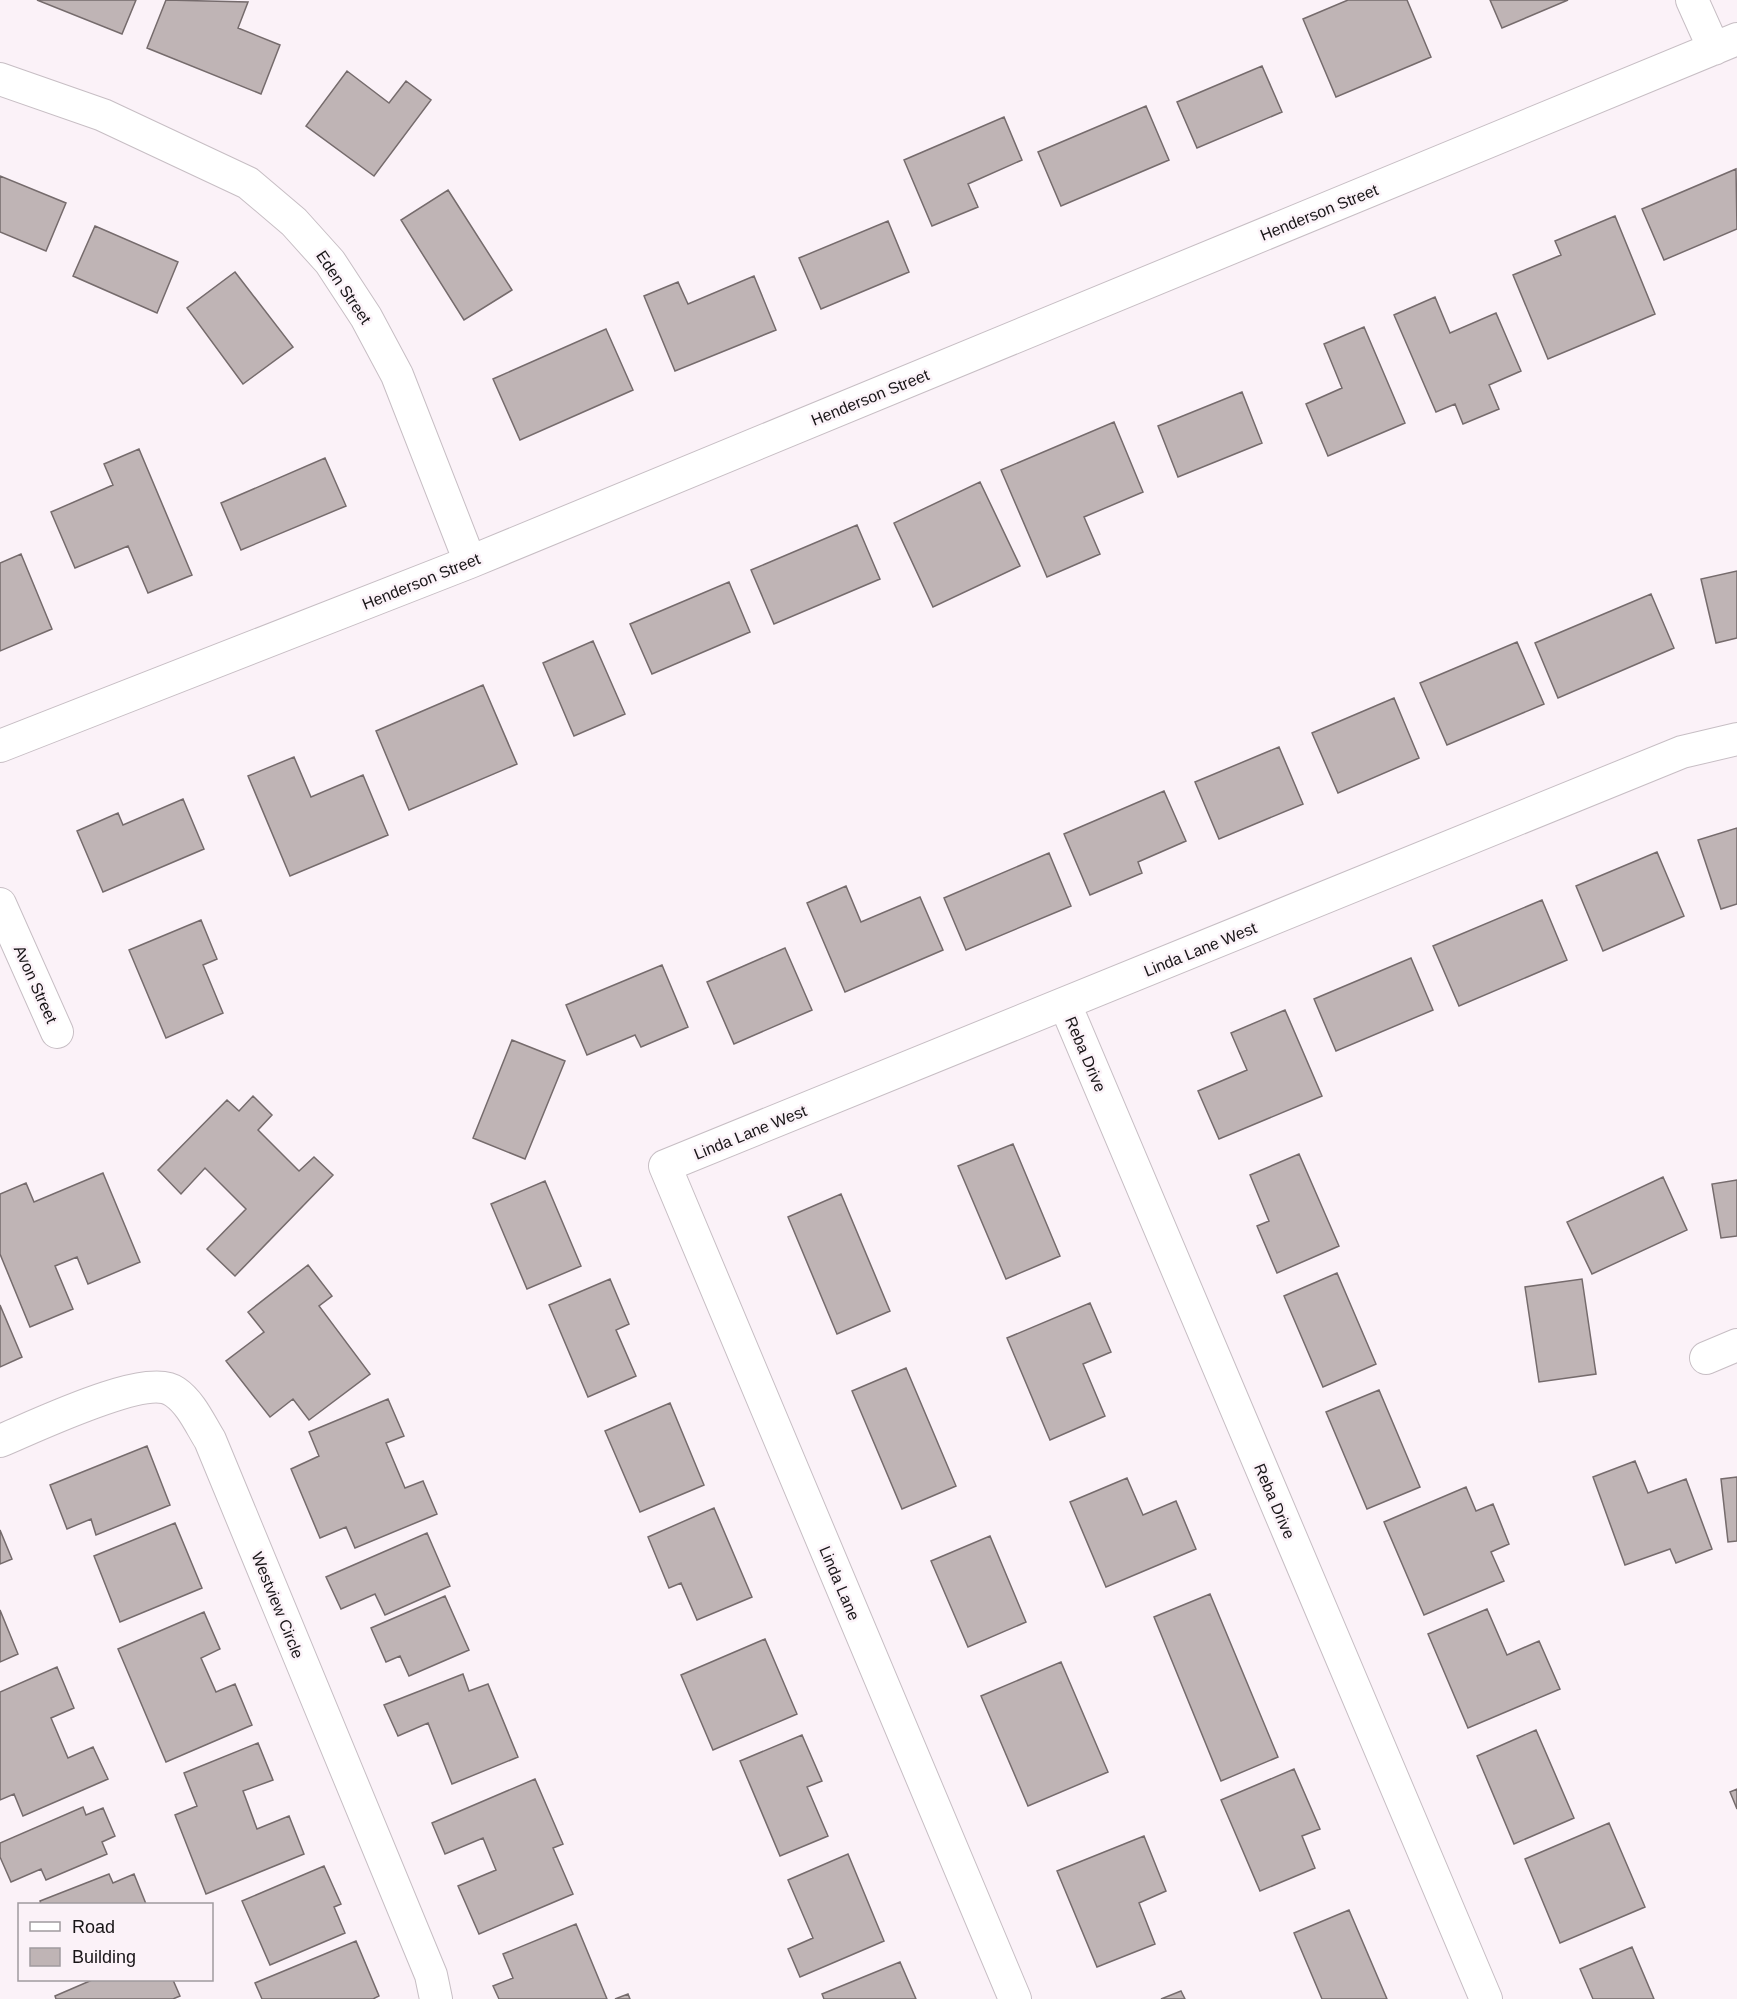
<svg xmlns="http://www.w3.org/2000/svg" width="1737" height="1999" viewBox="0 0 1737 1999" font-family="Arial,sans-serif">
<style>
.building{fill:#bfb4b5;stroke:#756b6c;stroke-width:1.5}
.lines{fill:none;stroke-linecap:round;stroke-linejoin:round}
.street-casing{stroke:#c7bec4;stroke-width:34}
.street{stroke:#fff;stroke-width:32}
.labels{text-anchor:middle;stroke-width:5;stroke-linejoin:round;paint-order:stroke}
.street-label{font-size:16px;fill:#181517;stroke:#fbf2f8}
</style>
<rect width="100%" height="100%" fill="#fbf2f8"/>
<!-- building -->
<path class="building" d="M37,0H136L122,34Z
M166,0L248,2L238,28L280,45L261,94L147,48Z
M1348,0H1407L1431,57L1336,97L1303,19Z
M1490,0H1568L1502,28Z
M1262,66L1282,112L1197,148L1177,102Z
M347,71L389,103L406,81L431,100L374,176L306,126Z
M1146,106L1169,160L1061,206L1038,152Z
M1004,117L1022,160L968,184L978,207L932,226L904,160Z
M1736,169L1737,229L1664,260L1642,209Z
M0,176L66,203L46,251L0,232Z
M448,190L512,290L464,320L401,220Z
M1615,216L1655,314L1548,359L1513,275L1561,255L1555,241Z
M888,221L909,272L821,309L799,258Z
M95,226L178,262L157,313L73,276Z
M235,272L293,347L243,384L187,308Z
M754,276L776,330L675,371L644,296L678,282L688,304Z
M1435,297L1450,333L1496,313L1521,371L1489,385L1499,409L1463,424L1455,404L1436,412L1394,315Z
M1364,327L1405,423L1328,456L1306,404L1342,388L1324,344Z
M606,329L633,390L520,440L493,379Z
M1242,392L1262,443L1178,477L1158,426Z
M1114,422L1143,492L1084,517L1100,554L1047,577L1001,470Z
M139,449L192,575L148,593L128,546L75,568L51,512L113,485L104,464Z
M325,458L346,506L241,550L221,503Z
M980,482L1020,566L933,607L894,523Z
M857,525L880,579L774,624L751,570Z
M21,554L52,629L0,651V563Z
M1737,571V638L1716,643L1701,579Z
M729,582L750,632L652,674L630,624Z
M1651,594L1674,648L1558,698L1535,643Z
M593,641L625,714L574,736L543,663Z
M1517,642L1544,704L1447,745L1420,683Z
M483,685L517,764L409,810L376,731Z
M1394,698L1419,758L1338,793L1312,733Z
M1279,747L1303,804L1219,839L1195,782Z
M294,757L311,797L363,775L388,835L290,876L248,776Z
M1164,791L1186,841L1138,862L1142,873L1090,895L1064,834Z
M183,799L204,849L103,892L77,831L118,813L123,825Z
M1737,828V904L1721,909L1698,840Z
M1657,852L1684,916L1603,951L1576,886Z
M1049,853L1071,906L966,950L944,898Z
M846,886L861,922L920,897L943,950L845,992L807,903Z
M1542,900L1567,960L1459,1006L1433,946Z
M201,920L217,959L203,965L223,1013L166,1038L129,950Z
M785,948L812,1010L734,1044L707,982Z
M1411,958L1433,1010L1336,1051L1314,999Z
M662,965L688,1027L641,1047L635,1035L587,1055L566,1005Z
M1285,1010L1322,1096L1219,1139L1198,1091L1247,1070L1231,1033Z
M512,1040L565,1061L525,1159L473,1138Z
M253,1096L272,1115L258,1130L299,1171L314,1157L333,1175L235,1276L207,1249L246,1209L205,1168L181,1194L158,1170L227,1100L239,1111Z
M1013,1144L1060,1256L1006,1279L958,1166Z
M1299,1154L1339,1246L1277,1273L1257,1226L1269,1221L1250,1175Z
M103,1173L140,1262L88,1284L77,1257L55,1266L73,1309L30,1327L0,1254V1194L26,1183L34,1202Z
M1663,1177L1687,1230L1592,1274L1567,1222Z
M1737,1180V1236L1721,1238L1712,1184Z
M545,1181L581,1266L527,1289L491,1204Z
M841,1194L890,1311L837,1334L788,1217Z
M308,1265L332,1296L319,1306L370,1374L309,1420L293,1399L270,1417L226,1361L264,1332L248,1312Z
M1337,1273L1376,1364L1323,1387L1284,1296Z
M610,1279L629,1324L616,1330L636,1376L588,1397L549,1305Z
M1582,1279L1596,1374L1539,1382L1525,1287Z
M1090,1303L1111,1352L1083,1364L1105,1416L1050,1440L1007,1338Z
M0,1305L22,1357L0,1367Z
M906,1368L956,1486L902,1509L852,1391Z
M1379,1390L1420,1487L1367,1509L1326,1412Z
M388,1399L404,1436L386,1443L405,1488L423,1481L437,1514L355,1548L346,1527L320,1538L291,1469L319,1456L309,1432Z
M670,1403L704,1485L640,1512L605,1431Z
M147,1446L170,1505L96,1535L91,1519L67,1529L50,1485Z
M1635,1461L1648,1493L1686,1479L1712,1549L1676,1563L1670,1549L1625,1565L1593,1477Z
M1737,1477V1541L1728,1542L1721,1479Z
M1127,1478L1143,1515L1176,1501L1196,1549L1106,1587L1070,1502Z
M1466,1487L1476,1511L1493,1504L1509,1544L1491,1552L1504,1581L1424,1615L1384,1522Z
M714,1508L752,1597L697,1620L681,1583L669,1588L648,1537Z
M175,1523L202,1588L120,1622L94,1556Z
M0,1530L12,1559L0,1564Z
M427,1533L450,1586L385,1615L375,1594L341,1609L326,1577Z
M990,1536L1026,1622L968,1647L931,1561Z
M1210,1594L1278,1757L1221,1781L1154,1617Z
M445,1596L469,1650L409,1676L400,1656L386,1662L371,1628Z
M1487,1609L1507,1655L1539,1641L1560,1689L1468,1728L1428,1634Z
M0,1610L18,1654L0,1662Z
M204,1612L220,1649L201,1658L216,1692L235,1684L252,1725L166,1762L118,1649Z
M765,1639L797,1714L713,1750L681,1675Z
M1061,1662L1108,1772L1028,1806L981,1696Z
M57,1667L74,1708L51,1718L68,1758L93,1747L108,1779L23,1816L14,1794L0,1800V1692Z
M463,1674L469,1691L488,1684L518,1757L452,1784L428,1723L398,1736L384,1705Z
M1536,1730L1574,1818L1514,1844L1477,1756Z
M802,1735L822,1781L807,1787L828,1836L780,1856L740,1761Z
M258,1743L273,1780L243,1791L257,1829L289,1816L304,1854L206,1894L175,1815L197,1806L184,1773Z
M1294,1769L1320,1829L1302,1836L1315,1868L1260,1891L1221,1800Z
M535,1779L563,1844L553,1848L573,1894L479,1934L458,1886L496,1870L483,1838L445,1854L432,1823Z
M1737,1789V1809L1730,1792Z
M83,1807L86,1815L103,1808L115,1836L102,1842L107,1854L46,1880L41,1869L11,1882L0,1857V1843Z
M1609,1823L1645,1907L1560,1943L1525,1859Z
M1144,1836L1166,1891L1139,1903L1155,1944L1097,1967L1057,1871Z
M848,1854L884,1941L800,1977L788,1949L813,1938L788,1880Z
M324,1866L341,1904L334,1907L345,1933L270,1965L242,1901Z
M109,1874L113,1883L134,1874L146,1904H41L40,1901Z
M1349,1910L1387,1999H1322L1294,1933Z
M576,1924L607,1999H499L493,1986L513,1978L503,1954Z
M356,1941L379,1996L373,1999H262L255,1983Z
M1632,1947L1654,1999H1593L1580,1969Z
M900,1962L916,1999H824L822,1994Z
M92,1980H173L180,1996L173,1999H56L55,1996Z
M1181,1991L1185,1999H1161Z
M628,1994L630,1999H615Z"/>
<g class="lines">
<defs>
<path id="street" d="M1692,0L1714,49
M0,79L103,115L248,183L294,222L330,262L366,317L397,375L470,562
M0,746L470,562L1737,39
M0,904L57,1032
M1065,1004L1486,1999
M1706,1358L1737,1345
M0,1441C32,1428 148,1371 175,1392C191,1403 200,1424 210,1440L431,1975L436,1999
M1015,1999L665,1166L1682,752L1737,739"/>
</defs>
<!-- street casing -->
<use href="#street" class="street-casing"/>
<!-- street -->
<use href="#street" class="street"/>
</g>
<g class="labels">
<!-- street labels -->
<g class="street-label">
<text transform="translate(1319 212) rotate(-22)" y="6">Henderson Street</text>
<text transform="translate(344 287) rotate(56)" y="6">Eden Street</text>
<text transform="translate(870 397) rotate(-22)" y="6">Henderson Street</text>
<text transform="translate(421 581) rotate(-22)" y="6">Henderson Street</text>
<text transform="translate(1200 949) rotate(-22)" y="6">Linda Lane West</text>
<text transform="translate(36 984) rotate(66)" y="6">Avon Street</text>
<text transform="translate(1086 1054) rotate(67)" y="6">Reba Drive</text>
<text transform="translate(750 1132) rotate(-22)" y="6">Linda Lane West</text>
<text transform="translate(1275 1501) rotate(67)" y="6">Reba Drive</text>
<text transform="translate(840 1583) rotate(67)" y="6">Linda Lane</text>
<text transform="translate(278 1605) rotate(68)" y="6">Westview Circle</text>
</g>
</g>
<!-- legend -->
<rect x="18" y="1903" width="195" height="78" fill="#fbf2f8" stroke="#a09a9e" stroke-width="1.5"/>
<rect x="30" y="1922" width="30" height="9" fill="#ffffff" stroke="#a09a9e" stroke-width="1.5"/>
<text x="72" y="1933" font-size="18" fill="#181517">Road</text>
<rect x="30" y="1948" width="30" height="18" fill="#bfb4b5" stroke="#a09a9e" stroke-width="1.5"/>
<text x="72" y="1963" font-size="18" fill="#181517">Building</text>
</svg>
